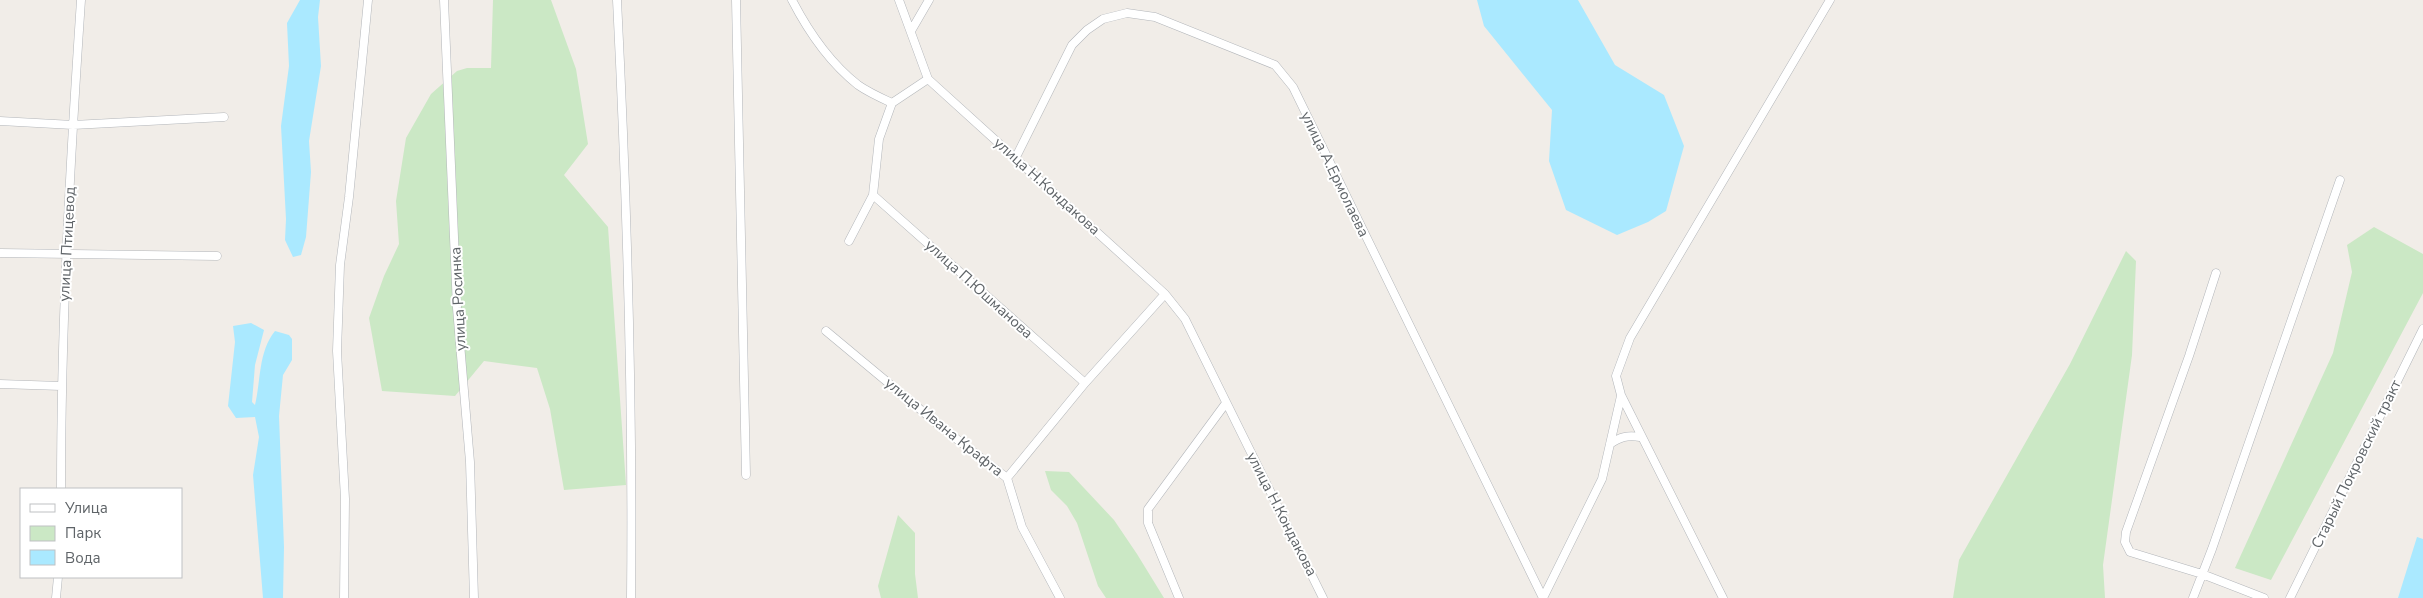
<svg xmlns="http://www.w3.org/2000/svg" width="2423" height="598" viewBox="0 0 2423 598" font-family="'Nunito Sans',sans-serif">
  <style>
    .green { fill: #cbe8c5 }
    .water { fill: #aae9ff }
    .lines { fill: none; stroke-linecap: round; stroke-linejoin: round }
    .minor-casing { stroke: #b3b6ba; stroke-width: 9 }
    .minor { stroke: #fff; stroke-width: 8 }
    .labels { text-anchor: middle; dominant-baseline: central; stroke-width: 4; stroke-linejoin: round; paint-order: stroke }
    .street-label { font-size: 15px; fill: #5f6468; stroke: #fff }
  </style>
  <rect width="100%" height="100%" fill="#f1ede8"/>
  <path class="green" d="M493 0H551L576 69 588 144 564 175 608 227 626 485 564 490 550 409 537 368 484 361 455 396 382 391 369 318 384 276 399 244 396 201 406 138 431 94 457 71 467 68H491Z
    M2374 227 2423 254V293L2271 580 2235 568 2333 353 2352 272 2347 245Z
    M2126 251 2136 261 2132 355 2103 565 2105 598H1953L1959 560 2070 364Z
    M1045 471 1069 472 1114 520 1137 554 1164 598H1106L1098 586 1077 523 1067 506 1051 490Z
    M898 515 915 533V574L918 598H881L878 586Z"/>
  <path class="water" d="M300 0H320L318 17 321 66 309 141 311 172 306 237 301 255 293 257 285 240 286 219 281 126 289 66 287 23Z
    M1477 0H1578L1615 65 1664 95 1684 146 1666 211 1648 222 1617 235 1566 210 1549 161 1552 110 1484 26Z
    M251 323 264 330 255 365 252 402 255 405C261 381 258 352 275 331L289 335 292 339V360L283 375 279 416 284 547 283 598H263L253 475 259 437 255 417 236 418 228 406 235 342 233 326Z
    M2417 537 2423 539V598H2398Z"/>
  <g class="lines">
    <g class="minor-casing">
      <path id="minor" d="M444 0 457 308 470 462 474 598
        M617 0C627 199 633 399 631 598
        M736 0 746 475
        M792 0C808 31 830 63 858 85 868 92 881 98 892 103L928 79
        M899 0 928 79 1165 294 1185 319 1323 598
        M911 31 929 0
        M0 121 73 125 224 117
        M1016 157 1072 45 1087 30 1103 19 1127 13 1155 17 1275 65 1293 87 1543 598
        M873 195 1085 383
        M849 241 873 195 879 139 892 103
        M0 253 217 256
        M2216 273 2189 356 2126 532 2125 542 2130 552 2202 574 2264 598
        M826 331 945 430 1007 478 1022 527 1060 598
        M0 384 61 386
        M1610 444C1620 437 1627 435 1640 437
        M1007 478 1085 383 1165 294
        M61 489C61 326 70 163 81 0
        M56 598 58 577
        M344 598 345 499 337 351 340 265 349 197 368 0
        M1179 598 1148 523V509L1226 403
        M1543 598 1602 479 1621 396
        M1723 598 1621 395 1616 376 1630 338 1830 0
        M2193 598 2212 549 2340 180
        M2290 598 2423 329"/>
    </g>
    <use href="#minor" class="minor"/>
  </g>
  <g class="labels">
    <g class="street-label">
      <text transform="translate(1335 174) rotate(64)">улица А.Ермолаева</text>
      <text transform="translate(1047 186) rotate(42)">улица Н.Кондакова</text>
      <text transform="translate(67 244) rotate(-87)">улица Птицевод</text>
      <text transform="translate(979 289) rotate(42)">улица П.Юшманова</text>
      <text transform="translate(458 299) rotate(-93)">улица Росинка</text>
      <text transform="translate(944 427) rotate(39)">улица Ивана Крафта</text>
      <text transform="translate(2356 464) rotate(-64)">Старый Покровский тракт</text>
      <text transform="translate(1282 514) rotate(63)">улица Н.Кондакова</text>
    </g>
  </g>
  <rect x="20" y="488" width="162" height="90" fill="#ffffff" stroke="#bfc1c3"/>
  <rect x="30" y="504" width="25" height="8" fill="#ffffff" stroke="#bfc1c3"/>
  <text x="65" y="513" font-size="15" fill="#5f6468">Улица</text>
  <rect x="30" y="526" width="25" height="15" fill="#cbe8c5" stroke="#bfc1c3"/>
  <text x="65" y="538" font-size="15" fill="#5f6468">Парк</text>
  <rect x="30" y="550" width="25" height="15" fill="#aae9ff" stroke="#bfc1c3"/>
  <text x="65" y="563" font-size="15" fill="#5f6468">Вода</text>
</svg>
